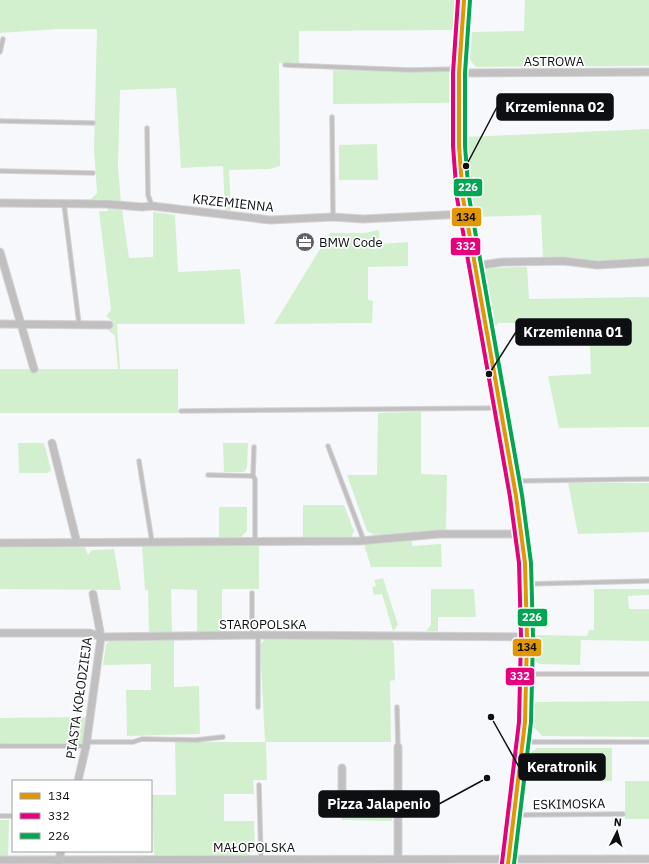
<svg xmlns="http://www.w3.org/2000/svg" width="649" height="864" viewBox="0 0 649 864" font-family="'IBM Plex Sans',sans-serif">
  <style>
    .green { fill: #d2f0ce }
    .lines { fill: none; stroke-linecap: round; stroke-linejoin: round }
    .service-casing { stroke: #d3d3d5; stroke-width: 5.5 }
    .minor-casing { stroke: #d3d3d5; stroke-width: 9 }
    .tertiary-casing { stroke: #d3d3d5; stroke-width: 11 }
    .service { stroke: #c1bfc0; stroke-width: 3.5 }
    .minor { stroke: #c1bfc0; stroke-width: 7 }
    .tertiary { stroke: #c1bfc0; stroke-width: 9 }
    .bus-1-casing { stroke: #fff; stroke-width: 7 }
    .bus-2-casing { stroke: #fff; stroke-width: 7 }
    .bus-3-casing { stroke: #fff; stroke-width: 7 }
    .bus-1 { stroke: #e09702; stroke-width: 4 }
    .bus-2 { stroke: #e5007d; stroke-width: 4 }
    .bus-3 { stroke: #00a651; stroke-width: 4 }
    .labels { text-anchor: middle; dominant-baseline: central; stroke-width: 3.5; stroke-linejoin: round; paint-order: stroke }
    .street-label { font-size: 13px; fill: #0e0f13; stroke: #fff }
    .poi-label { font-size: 13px; fill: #0e0f13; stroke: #fff; text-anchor: start }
    .leader { fill: none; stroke: #0e0f13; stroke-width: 1.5 }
    .callout-dot { fill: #0e0f13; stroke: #fff; stroke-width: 1.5 }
    .callout { fill: #0e0f13; stroke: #0e0f13; stroke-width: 1.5 }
    .callout-label { font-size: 14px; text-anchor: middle; font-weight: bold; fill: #fff }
    .line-badge { stroke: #fff; stroke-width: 1.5 }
    .badge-label { font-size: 11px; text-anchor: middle; font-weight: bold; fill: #fff }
    .pale-badge-label { font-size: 11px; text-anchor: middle; font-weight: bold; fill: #111 }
  </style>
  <rect width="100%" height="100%" fill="#f7f8fb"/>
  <path class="green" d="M0 0H459L454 30 299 31V63H279L280 166 270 169 229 170 231 211 225 210 223 166 181 168 176 88 120 90 118 167 121 203 107 202V199H91L97 193 94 148 97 29H58L0 33Z
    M525 0H649V66L476 67 470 60 472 32 524 31Z
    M333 70 452 72V103L333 104Z
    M649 129V259L594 261 569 257 543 258 541 215 474 217 468 174 466 137Z
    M377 144 378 180H339V145Z
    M107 208 122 210 129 258 153 257V212L175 215 178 272 240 269 245 324H117L120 369H178V413H0V369H118L115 336 108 330V326L112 327 111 320 106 316 111 310 99 211H108Z
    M379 230 380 244 408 242V266L368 267V300L373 301 372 323 274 324 330 233H365Z
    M527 267 529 299 649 297V427L559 428 548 376 591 374 589 322 498 323 494 330 483 273 487 268Z
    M421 412V474L447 475 446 531 376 536 367 531 347 475H377L378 413Z
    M18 443H44L51 470 48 473H19Z
    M223 443H248L247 468 244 472H224Z
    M568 483H649V532L578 534Z
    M303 505H344L354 531 351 537H303Z
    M219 507H247V531L241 537H219Z
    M412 540V546L441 544 442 567H371L364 544Z
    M0 546 85 547 88 555 92 550 114 549 121 590 0 589Z
    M142 546H259V589H222V633H197V590L171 589 172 633 149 634 148 590H145Z
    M383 578 398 625 393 631 382 594 374 595 372 587 376 586 374 580Z
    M431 589H474L476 617H438V631H426L431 625Z
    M594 589H649V595L628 596 629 609H649V641L581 640 580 665 540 664 533 660V635L587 636 589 630H594Z
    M174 639V687L199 686 200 734 127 736 126 690H151V664L103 665 106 644 111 640Z
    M265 639H391L394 644 395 680 390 681 391 742H266L267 780H253L254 794H224V821H254L255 849 249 855H154L152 795H176L175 742H265L260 645Z
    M649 701V737L542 736 531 724 532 702Z
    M87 717 83 743 0 744V718Z
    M537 748H612V781H525L530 753Z
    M625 781H649V819H625Z
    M342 797 388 798 392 800V821L342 820Z
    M0 820H9L8 856H0Z"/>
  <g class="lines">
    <g class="service-casing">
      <path id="service" d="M0 52 3 39
        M285 65 410 70 458 69
        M332 117 333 217
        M0 121 93 123
        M147 128 148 195 152 206
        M0 171 93 173
        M64 204 79 324
        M181 411 500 408
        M328 446 364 541
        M139 461 152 542
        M208 475 253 476 255 479V542
        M253 476 254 447
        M514 481 649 479
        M526 584 649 581
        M252 635V593
        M258 635V707
        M527 674H649
        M397 707 398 747
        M86 742H133L142 739 196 740 223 737
        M524 742H649
        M0 746H86
        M259 785 261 859
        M514 815 623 814
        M0 816H13"/>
    </g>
    <g class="minor-casing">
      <path id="minor" d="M459 73 649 72
        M0 203 106 204 142 207 152 206 270 220 333 217 363 219 465 214
        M0 252 34 369
        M474 266 503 262 564 261 597 265 649 262
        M0 324 109 325
        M52 443 77 543
        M0 543 359 541 439 534H521
        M0 633H90L101 637 258 635 527 637
        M398 747V859
        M342 768V791L346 795 398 794
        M78 781 86 746 101 637 93 594
        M0 860 649 859
        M58 864 61 851"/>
    </g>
    <g class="tertiary-casing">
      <path id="tertiary" d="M464 0 459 73V146L463 198 516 496 525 563 527 637 525 722 508 864"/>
    </g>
    <use href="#service" class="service"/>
    <use href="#minor" class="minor"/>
    <use href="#tertiary" class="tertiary"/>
    <g class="bus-1-casing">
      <path id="bus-1" d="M464 0 459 73V146L463 198 516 496 525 563 527 637 525 722 508 864"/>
    </g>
    <g class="bus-2-casing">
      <path id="bus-2" d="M458 0 453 73V146L457 198 510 497 519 563 521 637 519 722 502 863"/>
    </g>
    <g class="bus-3-casing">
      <path id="bus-3" d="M470 0 465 73V146L469 197 522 495 531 563 533 637 531 722 514 864"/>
    </g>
    <use href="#bus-1" class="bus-1"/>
    <use href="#bus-2" class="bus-2"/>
    <use href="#bus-3" class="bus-3"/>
  </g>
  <defs>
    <g id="office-disc" transform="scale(1)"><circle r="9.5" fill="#606164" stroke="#fff"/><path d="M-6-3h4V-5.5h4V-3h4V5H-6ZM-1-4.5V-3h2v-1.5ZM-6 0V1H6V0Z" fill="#fff"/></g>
  </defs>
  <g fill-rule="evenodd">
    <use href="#office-disc" x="305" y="242"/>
  </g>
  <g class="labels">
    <g class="street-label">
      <text x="554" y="61">ASTROWA</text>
      <text transform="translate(233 203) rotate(6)">KRZEMIENNA</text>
      <text x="263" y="624">STAROPOLSKA</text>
      <text transform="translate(79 698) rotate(-82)">PIASTA KOŁODZIEJA</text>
      <text transform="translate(569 804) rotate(-1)">ESKIMOSKA</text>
      <text x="254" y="847">MAŁOPOLSKA</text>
    </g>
    <g class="poi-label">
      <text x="319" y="242">BMW Code</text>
    </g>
  </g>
  <path class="leader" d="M466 166L497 107M489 374L516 332M491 717L519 767M487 778L439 804"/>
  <g class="callout-dot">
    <circle cx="466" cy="166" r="4"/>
    <circle cx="489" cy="374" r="4"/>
    <circle cx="491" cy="717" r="4"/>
    <circle cx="487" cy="778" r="4"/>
  </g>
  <g class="callout">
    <rect x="497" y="94" width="116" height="26" rx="4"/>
    <rect x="516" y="319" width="115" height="26" rx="4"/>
    <rect x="519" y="754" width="86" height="26" rx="4"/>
    <rect x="319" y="791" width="120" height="26" rx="4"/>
  </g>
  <g class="callout-label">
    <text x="555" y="112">Krzemienna 02</text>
    <text x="573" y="337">Krzemienna 01</text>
    <text x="562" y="772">Keratronik</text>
    <text x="379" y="809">Pizza Jalapenio</text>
  </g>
  <g class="line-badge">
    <rect x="453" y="178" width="30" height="19" rx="4" fill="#00a651"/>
    <rect x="451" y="207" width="31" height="20" rx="4" fill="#e09702"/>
    <rect x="450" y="237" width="31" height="19" rx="4" fill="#e5007d"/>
    <rect x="517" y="608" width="31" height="19" rx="4" fill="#00a651"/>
    <rect x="512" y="638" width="30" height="19" rx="4" fill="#e09702"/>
    <rect x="505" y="667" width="30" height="19" rx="4" fill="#e5007d"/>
  </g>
  <g class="badge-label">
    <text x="468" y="191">226</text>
    <text x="466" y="250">332</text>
    <text x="532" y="621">226</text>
    <text x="520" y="680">332</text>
  </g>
  <g class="pale-badge-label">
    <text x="466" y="221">134</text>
    <text x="527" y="651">134</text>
  </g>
  <rect x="12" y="780" width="140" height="72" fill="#ffffff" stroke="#9f9fa1"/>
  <rect x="20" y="793" width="20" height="6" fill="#e09702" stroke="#9f9fa1"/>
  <text x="48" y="800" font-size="12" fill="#0e0f13">134</text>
  <rect x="20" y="813" width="20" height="6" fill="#e5007d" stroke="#9f9fa1"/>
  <text x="48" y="820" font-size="12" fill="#0e0f13">332</text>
  <rect x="20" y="833" width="20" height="6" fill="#00a651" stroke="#9f9fa1"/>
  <text x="48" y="840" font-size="12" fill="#0e0f13">226</text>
  <g transform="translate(617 832) rotate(5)" stroke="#ffffff" stroke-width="3" paint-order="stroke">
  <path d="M0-3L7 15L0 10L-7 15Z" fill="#0e0f13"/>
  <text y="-6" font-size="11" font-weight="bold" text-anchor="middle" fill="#0e0f13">N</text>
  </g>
</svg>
